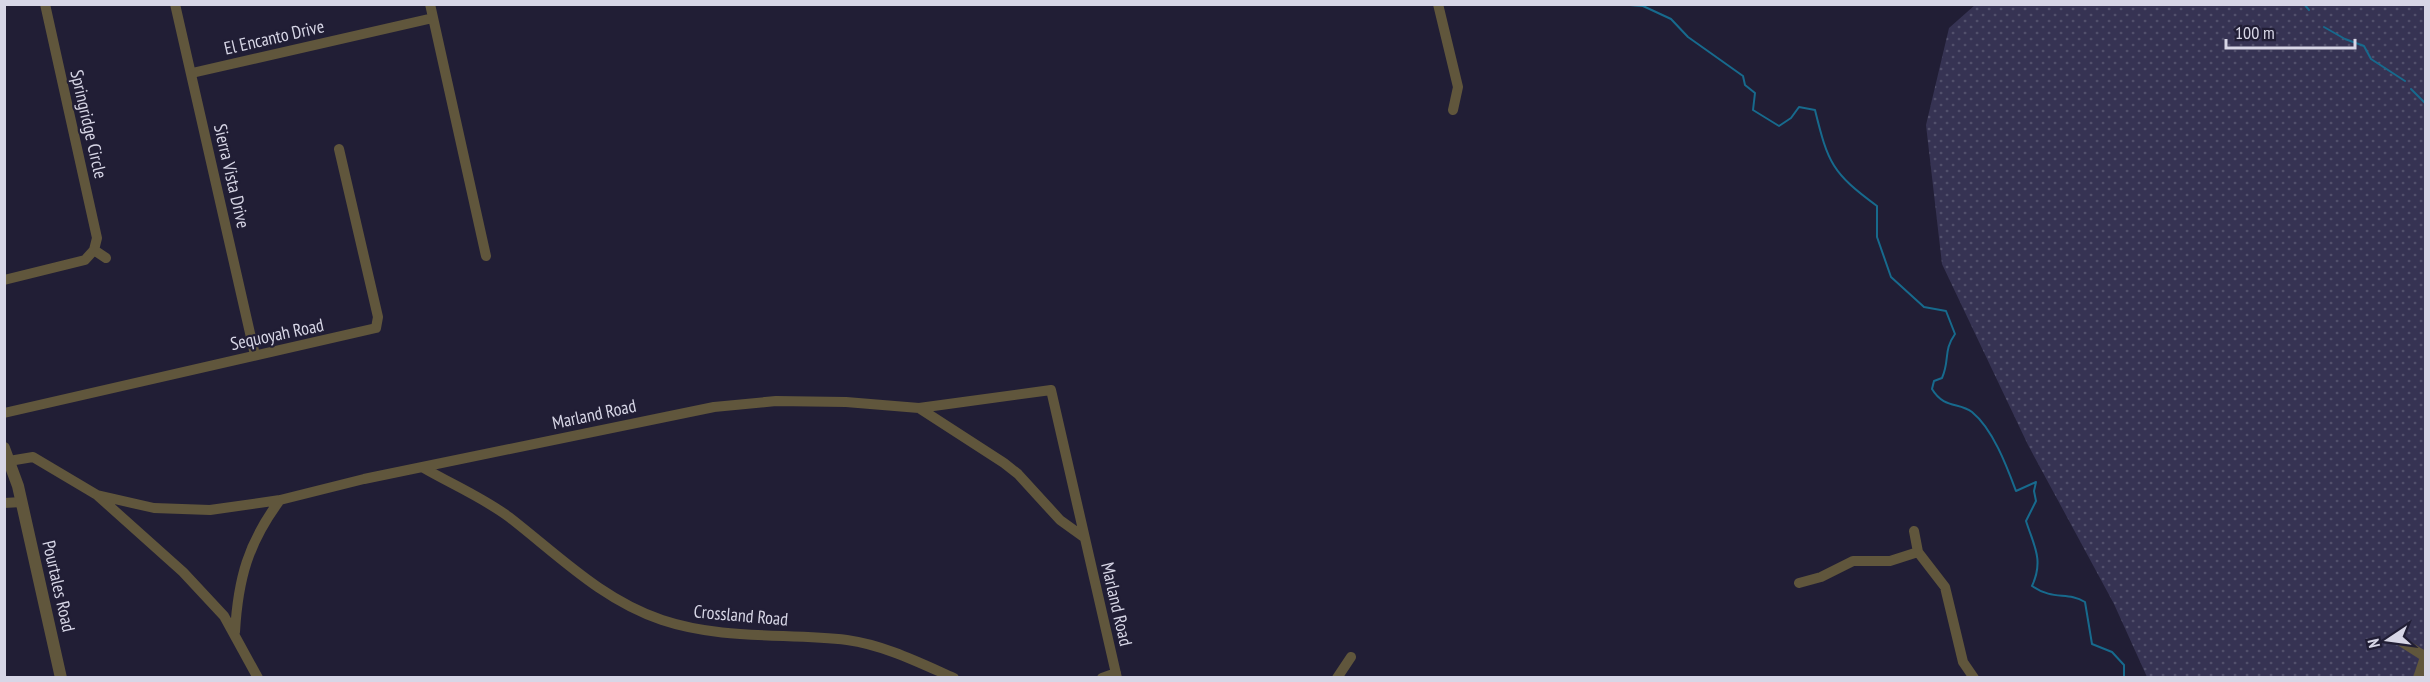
<svg xmlns="http://www.w3.org/2000/svg" width="2430" height="682" viewBox="0 0 2430 682" font-family="'PT Sans Narrow',sans-serif">
  <style>
    .grass { fill: url(#grass-dots) }
    .lines { fill: none; stroke-linecap: round; stroke-linejoin: round }
    .stream { stroke: #176a8d; stroke-width: 2 }
    .minor { stroke: #60563c; stroke-width: 10 }
    .tertiary { stroke: #60563c; stroke-width: 12 }
    .labels { text-anchor: middle; dominant-baseline: central; stroke-width: 4.5; stroke-linejoin: round; paint-order: stroke }
    .street-label { font-size: 18px; fill: #d7d6e6; stroke: #211e35 }
  </style>
  <defs>
    <pattern id="grass-dots" width="8" height="8" patternUnits="userSpaceOnUse" patternTransform="scale(1.5)"><rect width="8" height="8" fill="#363353"/><path d="M2 2h.1M6 6h.1" fill="none" stroke="#52506c" stroke-width="1.8" stroke-linecap="round"/></pattern>
  </defs>
  <rect width="100%" height="100%" fill="#211e35"/>
  <path class="grass" d="M1975 5H2425V677H2147L2114 604 2028 445 1942 264 1926 125 1949 28Z"/>
  <g class="lines">
    <path class="stream" d="M1617 4 1643 6 1671 19 1688 37 1743 76 1745 85 1755 93 1753 110 1779 126 1791 118 1799 107 1815 110C1828 163 1832 173 1877 206V237L1891 277 1924 307 1946 311 1955 334C1943 351 1950 360 1942 378L1934 381 1932 389C1944 409 1959 402 1972 412 1993 429 2007 467 2016 491L2036 482 2034 491 2036 501 2026 521C2034 546 2044 560 2032 586 2054 601 2067 591 2085 602L2092 644 2112 652 2124 665V678
      M2304 4 2309 10
      M2324 27 2345 39 2364 46 2371 59 2405 81
      M2411 89 2426 104"/>
    <path class="minor" d="M175 4 255 355
      M430 4 486 256
      M1438 4 1458 87 1453 110
      M192 73 433 18
      M94 250 106 258
      M4 280 85 260 94 250 97 238 45 4
      M919 408 1004 463 1018 474 1060 520 1085 538
      M4 413 376 328 378 317 339 149
      M9 461 33 457 97 495 183 572 224 616 258 678
      M422 467C451 484 482 497 509 517 558 555 602 600 662 620 722 640 785 633 847 640 884 645 920 663 954 678
      M97 495 154 508 210 510 280 500 364 479 714 407 776 401 846 402 919 408 1051 390 1117 678
      M4 503 22 502
      M1914 531 1918 552 1945 587 1963 662 1974 678
      M1799 583 1821 577 1853 561H1890L1918 552
      M235 632C238 579 248 543 280 500
      M2402 642 2424 656
      M1102 678 1116 673
      M1337 678 1351 657
      M2418 678 2426 654"/>
    <path class="tertiary" d="M4 448 18 486 61 678"/>
  </g>
  <g class="labels">
    <g class="street-label">
      <text transform="translate(274 37) rotate(-13)">El Encanto Drive</text>
      <text transform="translate(89 124) rotate(77)">Springridge Circle</text>
      <text transform="translate(232 176) rotate(77)">Sierra Vista Drive</text>
      <text transform="translate(277 334) rotate(-12)">Sequoyah Road</text>
      <text transform="translate(594 414) rotate(-12)">Marland Road</text>
      <text transform="translate(59 586) rotate(77)">Pourtales Road</text>
      <text transform="translate(1117 604) rotate(77)">Marland Road</text>
      <text transform="translate(741 615) rotate(5)">Crossland Road</text>
    </g>
  </g>
  <rect width="2430" height="682" fill="none" stroke="#d7d6e6" stroke-width="12"/>
  <g transform="translate(2388 640) rotate(257)" stroke="#211e35" stroke-width="4.5" paint-order="stroke">
  <path d="M0-4.5L10 22L0 15L-10 22Z" fill="#d7d6e6"/>
  <text y="-9" font-size="16" font-weight="bold" text-anchor="middle" fill="#d7d6e6">N</text>
  </g>
  <path d="M2226 39v9h129v-9" fill="none" stroke="#d7d6e6" stroke-width="3"/>
  <text x="2235" y="39" font-size="18" fill="#d7d6e6" stroke="#211e35" stroke-width="4.5" paint-order="stroke">100 m</text>
</svg>
